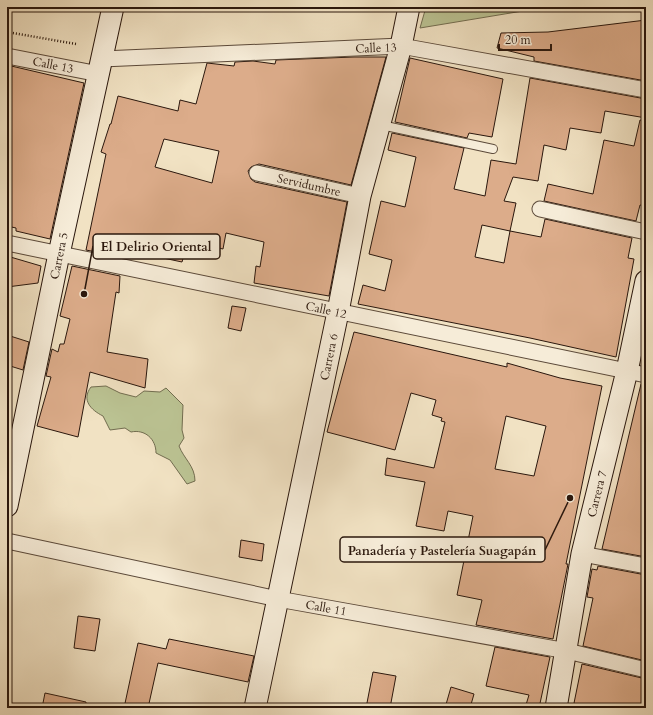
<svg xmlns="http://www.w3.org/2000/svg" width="653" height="715" viewBox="0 0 653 715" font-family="Cardo,serif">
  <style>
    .green { fill: #bbc393; stroke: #726d50 }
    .building { fill: #dcac8a; stroke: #2a170d; fill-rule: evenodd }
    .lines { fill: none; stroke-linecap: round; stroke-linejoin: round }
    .lane-casing { stroke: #5c4a3a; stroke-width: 10 }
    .street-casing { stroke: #5c4a3a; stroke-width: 17 }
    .secondary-casing { stroke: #2a170d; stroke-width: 23 }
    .path { stroke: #2a170d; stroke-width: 2.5; stroke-dasharray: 1 2; stroke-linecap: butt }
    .lane { stroke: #f6ecd8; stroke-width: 8 }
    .street { stroke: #f6ecd8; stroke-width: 15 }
    .secondary { stroke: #f6ecd8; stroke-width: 21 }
    .labels { text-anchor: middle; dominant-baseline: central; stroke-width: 3.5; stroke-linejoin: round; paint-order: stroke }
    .street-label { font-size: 12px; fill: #2a170d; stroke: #f6ecd8 }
    .leader { fill: none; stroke: #2a170d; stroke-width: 1.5 }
    .callout-dot { fill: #2a170d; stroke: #f6ecd8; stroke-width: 1.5 }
    .callout { fill: #f6ecd8; stroke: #2a170d; stroke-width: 1.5 }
    .callout-label { font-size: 13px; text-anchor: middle; font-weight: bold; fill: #2a170d }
  </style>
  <rect width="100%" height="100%" fill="#f1e2c3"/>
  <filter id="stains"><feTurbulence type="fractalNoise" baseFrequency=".005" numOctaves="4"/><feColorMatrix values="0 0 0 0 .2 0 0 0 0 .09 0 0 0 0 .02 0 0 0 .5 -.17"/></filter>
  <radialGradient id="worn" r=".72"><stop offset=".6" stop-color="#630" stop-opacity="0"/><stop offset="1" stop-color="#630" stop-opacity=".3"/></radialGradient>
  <path class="green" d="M426 7H547L420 28Z
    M106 386 120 393 136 397 144 391 160 392 166 388 183 405 182 430 184 438 179 446C184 459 195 466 195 481L187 484 170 460 156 453C156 439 145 429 131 432L125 428 110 430 103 416C91 410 81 400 91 387Z"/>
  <path class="building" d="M646 20V81L534 61V57L497 48 501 33 548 32Z
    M354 57H386L351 185 259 164 251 167 248 171 251 179 255 182 347 202 329 296 254 283 256 266 260 267 264 242 226 233 223 249 188 241 182 262 121 249V257L86 250 106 154 101 152 110 124H111L118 96 178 111 180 100 196 104 207 63 234 66 235 62 253 61 275 64 276 60ZM164 139 219 151 212 183 155 167Z
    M410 58 503 79 492 137 469 133 467 138 395 122Z
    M7 65 84 83 50 239 16 231V228L7 226Z
    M530 78 646 99V118L605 111 601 133 570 128 566 150 544 145 538 181 513 177 504 201 516 203 510 231 541 237 545 219 632 238 628 258 634 259 616 357 530 338 358 304 363 285 385 291 392 260 369 254 381 201 405 207 416 157 388 150 392 133 464 148 454 189 485 196 491 160 516 164ZM482 225 510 231 504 263 475 257Z
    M640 120 646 121V206L640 205 636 221 544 201 548 184 593 194 604 140 634 146Z
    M7 256 41 266 38 283 7 287Z
    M72 266 120 276 119 293 116 292 107 352 148 359 145 388 90 372 78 437 37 426 51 377 46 376 52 349 58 352 60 344H64L70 319 60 316Z
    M232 306 246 308 241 331 228 328Z
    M354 332 507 367V363L560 378 602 386 566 564H568L553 639 476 625 482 600 457 595 473 516 448 511 444 531 416 526 425 482 385 475 387 458 434 468 445 422 441 421 442 418 432 415 436 400 411 393 395 450 327 432ZM506 416 546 426 534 476 495 469Z
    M7 335 29 342 23 370 7 365Z
    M641 384H646V557L602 549Z
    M241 540 264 544 262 561 239 557Z
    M598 566 646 575V661L583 646 593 598 587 597 592 569 597 570Z
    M78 616 100 619 95 651 74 648Z
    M169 639 254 656 248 682 158 663 148 708H124L138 643 166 649Z
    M495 647 550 657 539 708H525L529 695 486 686Z
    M582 664 646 679V708H573Z
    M373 672 396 676 390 708H366Z
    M451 687 474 694 470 708H445Z
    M45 693 86 702V708H42Z"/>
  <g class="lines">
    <g class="lane-casing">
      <path id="lane" d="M381 125 493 149"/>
    </g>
    <g class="street-casing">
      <path id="street" d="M7 56 99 74
        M102 59 401 46 646 90
        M257 173 360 196
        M540 209 646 232
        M7 243 646 375
        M7 541 278 599 567 651 646 670
        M582 554 646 566"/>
    </g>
    <g class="secondary-casing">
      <path id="secondary" d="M7 506 59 254 113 7
        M255 708 338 312 360 196 401 46 409 7
        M556 708 582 554 627 371 646 281"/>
    </g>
    <path class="path" d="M7 32 76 44"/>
    <use href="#lane" class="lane"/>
    <use href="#street" class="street"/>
    <use href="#secondary" class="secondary"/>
  </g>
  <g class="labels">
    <g class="street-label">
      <text transform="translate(376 48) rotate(-2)">Calle 13</text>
      <text transform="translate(53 65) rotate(11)">Calle 13</text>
      <text transform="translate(309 185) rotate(13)">Servidumbre</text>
      <text transform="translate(59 256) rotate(-78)">Carrera 5</text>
      <text transform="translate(326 310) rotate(12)">Calle 12</text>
      <text transform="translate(329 357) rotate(-78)">Carrera 6</text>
      <text transform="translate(597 494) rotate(-76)">Carrera 7</text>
      <text transform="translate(326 608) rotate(10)">Calle 11</text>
    </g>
  </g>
  <path class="leader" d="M84 294L93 246M570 498L545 550"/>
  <g class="callout-dot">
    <circle cx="84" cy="294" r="4"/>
    <circle cx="570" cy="498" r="4"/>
  </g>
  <g class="callout">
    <rect x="93" y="234" width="127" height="25" rx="4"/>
    <rect x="340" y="537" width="205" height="25" rx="4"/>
  </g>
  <g class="callout-label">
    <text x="156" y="251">El Delirio Oriental</text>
    <text x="442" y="555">Panadería y Pastelería Suagapán</text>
  </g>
  <rect width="653" height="715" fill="none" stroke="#f1e2c3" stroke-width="24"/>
  <rect x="8" y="8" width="637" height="699" fill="none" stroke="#2a170d" stroke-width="2"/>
  <rect x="12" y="12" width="629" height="691" fill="none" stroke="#2a170d"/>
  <path d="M499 44v6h52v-6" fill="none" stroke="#2a170d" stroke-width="2"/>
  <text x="505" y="44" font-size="12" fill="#2a170d" stroke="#f6ecd8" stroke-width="3" paint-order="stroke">20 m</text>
  <rect width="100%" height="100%" filter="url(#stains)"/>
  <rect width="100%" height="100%" fill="url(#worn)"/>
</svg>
